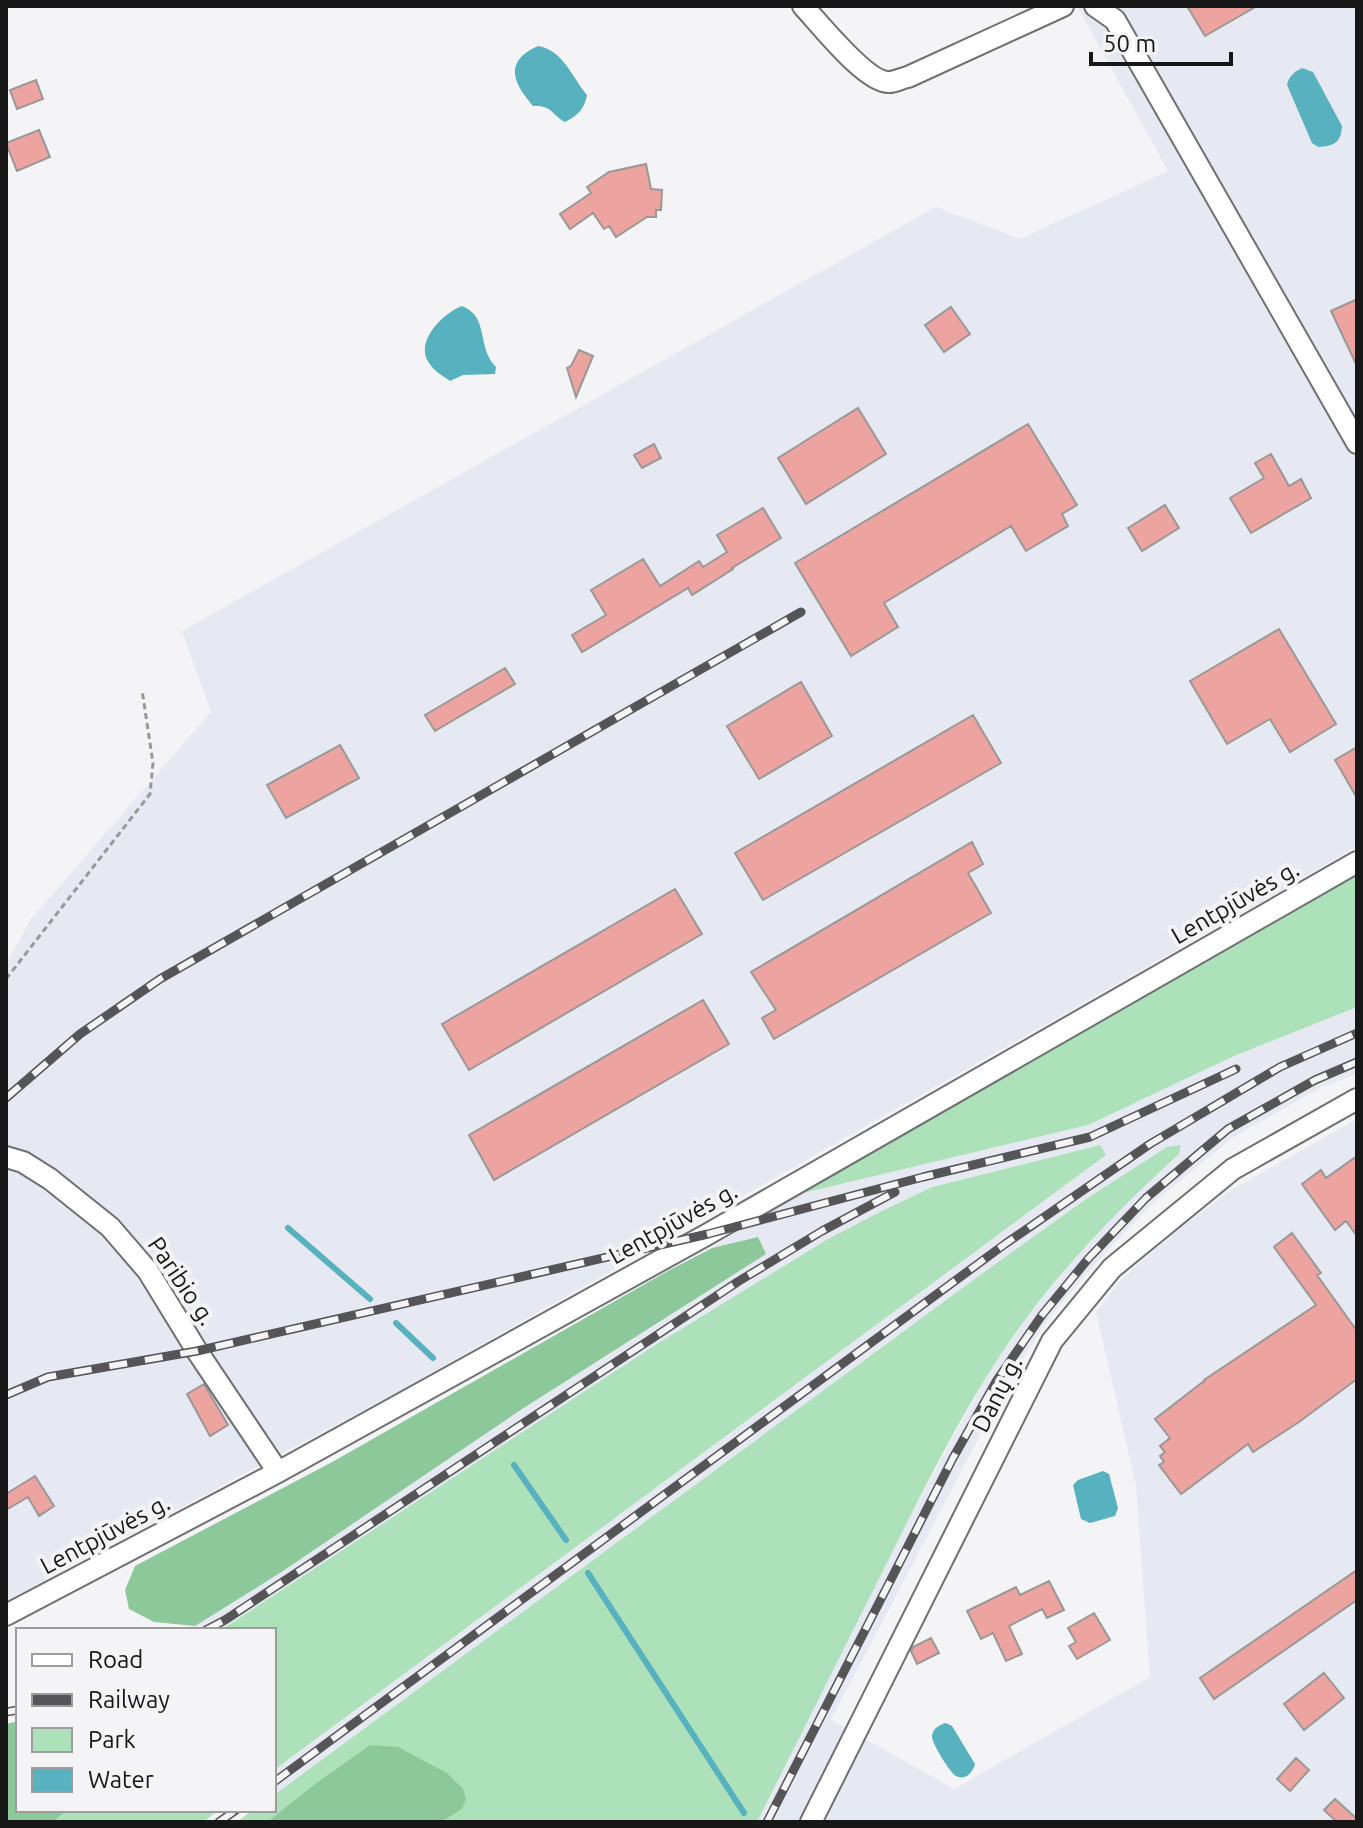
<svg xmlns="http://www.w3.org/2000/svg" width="1363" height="1828" viewBox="0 0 1363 1828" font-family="Ubuntu,sans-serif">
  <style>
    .built { fill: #e6e8f2 }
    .green { fill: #ade1b9 }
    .forest { fill: #8dc89b }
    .water { fill: #58b1bf }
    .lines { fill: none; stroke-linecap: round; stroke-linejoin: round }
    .stream { stroke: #58b1bf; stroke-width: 6 }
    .building { fill: #eda4a0; stroke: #9a9897; stroke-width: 2 }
    .minor-casing { stroke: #6f7071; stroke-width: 24 }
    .path { stroke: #989899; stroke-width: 3; stroke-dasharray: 6 4; stroke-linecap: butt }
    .minor { stroke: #fff; stroke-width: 20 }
    .rail-casing { stroke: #555557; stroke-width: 9 }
    .rail { stroke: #f4f4f6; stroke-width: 6; stroke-dasharray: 18; stroke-linecap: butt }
    .labels { text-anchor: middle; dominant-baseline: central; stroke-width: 8; stroke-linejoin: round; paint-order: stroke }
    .street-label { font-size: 24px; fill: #171718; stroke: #f4f4f6 }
  </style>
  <rect width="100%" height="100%" fill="#f4f4f6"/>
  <path class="built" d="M1077 6H1357V846L1279 892 401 1390 6 1601V964L31 919 211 712 182 631 936 207 1020 239 1168 171Z
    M1357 1007V1074L1320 1088 1232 1138 1152 1204 1096 1263 1049 1318 1010 1378 831 1720 954 1789 1150 1677 1136 1485 1096 1312 1121 1280 1177 1230 1233 1189 1357 1119V1822H757L914 1509 989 1372 1030 1313 1087 1243 1131 1197 1167 1147 1086 1199 976 1278 274 1795V1770L1106 1155 1100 1145 932 1187 884 1210 649 1349 221 1630H187L283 1571 522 1409 758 1237 712 1248 795 1195 1088 1125 1234 1056Z"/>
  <path class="green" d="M1357 873V1007L1234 1056 1088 1125 795 1195Z
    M1100 1145 1106 1155 274 1770V1630H221L649 1349 828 1239 884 1210 932 1187Z
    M1181 1145 1179 1154C1125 1203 1074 1255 1030 1313 974 1387 929 1478 888 1561 844 1648 801 1735 757 1822H442L462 1809 370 1745 316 1783 267 1822H237L253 1810H274V1795L976 1278 1086 1199 1167 1147Z
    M67 1810H219L203 1822H53Z"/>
  <path class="forest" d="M758 1237 766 1254 522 1409 283 1571 195 1626 154 1622 129 1609 125 1590 135 1566 334 1461 666 1272 712 1248Z
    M18 1721V1810H67L53 1822H6V1724Z
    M370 1745 398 1747 447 1773 463 1789 466 1799 462 1809 442 1822H267L316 1783Z"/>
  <path class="water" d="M538 46C563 50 572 77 587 95 584 110 578 115 565 122 551 114 552 105 533 106 512 82 504 61 538 46Z
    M1302 68 1313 72 1342 126C1341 143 1334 146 1318 147L1312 143 1287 85C1289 76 1294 72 1302 68Z
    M462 306C490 317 476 347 496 367L495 374 463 375 450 381C443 376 434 371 429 363 414 342 443 313 462 306Z
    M1103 1471 1109 1474 1118 1508 1115 1516 1090 1523 1081 1519 1073 1485 1078 1480Z
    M946 1723 952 1726 975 1764C973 1772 966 1781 956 1776 950 1773 931 1742 932 1736 933 1728 939 1725 946 1723Z"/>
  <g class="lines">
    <path class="stream" d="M288 1228 370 1299
      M396 1323 433 1358
      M514 1465 566 1540
      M588 1573 744 1813"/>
  </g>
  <path class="building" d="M1187 6H1257L1205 36Z
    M36 80 43 99 17 109 10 90Z
    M39 130 50 157 17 171 6 143Z
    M646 164 651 189 662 190 661 210H656V217H647L616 237 609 226 604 229 593 213 570 229 560 214 591 193 587 187 609 172Z
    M1357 299V366L1331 311Z
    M951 307 970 334 944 352 925 325Z
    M579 350 593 356 576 397 567 368 571 366Z
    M858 408 886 454 806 504 778 458Z
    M1028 424 1077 505 1062 514 1068 526 1026 551 1011 526 884 603 898 627 851 656 795 563Z
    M654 444 661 458 642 468 634 455Z
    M1271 454 1289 486 1301 479 1311 498 1251 533 1230 498 1264 478 1255 463Z
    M1165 505 1179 528 1142 551 1128 528Z
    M763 508 781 538 732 568 733 569 692 595 688 588 582 652 572 635 606 615 591 590 643 559 660 586 699 561 703 567 727 552 717 535Z
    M1279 629 1336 724 1290 752 1270 719 1227 744 1190 681Z
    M505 668 515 684 435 731 425 715Z
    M801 682 832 736 759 779 727 726Z
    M973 715 1001 763 763 900 735 853Z
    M340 745 359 778 286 818 267 785Z
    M1357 747V798L1335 760Z
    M972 842 983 864 968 873 991 913 774 1039 762 1018 776 1010 751 972Z
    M675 889 702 934 469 1070 442 1024Z
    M703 1000 729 1044 494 1180 469 1135Z
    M1357 1156V1236L1346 1221 1335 1230 1302 1184 1321 1170 1326 1178Z
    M1292 1233 1321 1273 1317 1275 1357 1331V1379L1299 1422 1253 1452 1248 1444 1181 1494 1159 1465 1164 1462 1160 1456 1165 1452 1160 1446 1170 1438 1155 1419 1204 1381V1380L1316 1305 1274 1247Z
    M204 1384 228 1425 210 1436 187 1394Z
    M35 1476 54 1506 39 1516 28 1497 6 1510V1494Z
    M1357 1570V1600L1214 1699 1200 1678Z
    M1049 1581 1064 1610 1047 1618 1042 1609 1009 1626 1022 1654 1006 1661 993 1633 981 1639 967 1611 1016 1587 1020 1595Z
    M1094 1613 1110 1640 1077 1659 1069 1646 1076 1642 1068 1628Z
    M931 1638 939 1653 917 1664 911 1651 913 1647Z
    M1324 1673 1344 1698 1304 1730 1284 1704Z
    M1296 1758 1309 1770 1290 1791 1277 1779Z
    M1335 1799 1357 1819V1822H1337L1324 1810Z"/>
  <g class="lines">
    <g class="minor-casing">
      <path id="minor" d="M803 6C819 23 866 83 889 82 895 82 902 78 908 77L1063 6
        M1095 6 1115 20 1357 443
        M6 1157 23 1162 50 1179 110 1227 148 1271 197 1351 278 1472
        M6 1615 278 1472 708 1234 1357 862
        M811 1822 1052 1341 1112 1268 1233 1169 1357 1099"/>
    </g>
    <path class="path" d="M6 979 150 794 153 763 142 690"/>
    <use href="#minor" class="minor"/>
    <g class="rail-casing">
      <path id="rail" d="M6 1098 80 1034 160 979 801 612
        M6 1395 48 1377 197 1351 708 1234 923 1177 1090 1137 1236 1069
        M206 1630 225 1620 739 1281 822 1231 895 1192
        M6 1712 18 1710
        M274 1782 1005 1244 1150 1144 1280 1067 1357 1033
        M219 1822 236 1810
        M767 1822 953 1458 997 1380 1042 1315 1088 1259 1146 1198 1228 1129 1315 1080 1357 1062"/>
    </g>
    <use href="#rail" class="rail"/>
  </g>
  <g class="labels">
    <g class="street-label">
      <text transform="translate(1235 902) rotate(-30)">Lentpjūvės g.</text>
      <text transform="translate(673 1223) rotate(-29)">Lentpjūvės g.</text>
      <text transform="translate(182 1281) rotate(56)">Paribio g.</text>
      <text transform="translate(997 1394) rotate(-63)">Danų g.</text>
      <text transform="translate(105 1534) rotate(-28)">Lentpjūvės g.</text>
    </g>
  </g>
  <rect width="1363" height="1828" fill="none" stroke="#171718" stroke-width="16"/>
  <rect x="16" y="1628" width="260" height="184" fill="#f4f4f6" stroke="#9c9c9d" stroke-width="2"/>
  <rect x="32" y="1654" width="40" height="12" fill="#ffffff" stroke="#9c9c9d" stroke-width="2"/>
  <text x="88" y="1668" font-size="24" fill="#171718">Road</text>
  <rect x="32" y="1694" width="40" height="12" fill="#555557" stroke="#9c9c9d" stroke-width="2"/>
  <text x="88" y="1708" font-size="24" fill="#171718">Railway</text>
  <rect x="32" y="1728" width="40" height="24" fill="#ade1b9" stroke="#9c9c9d" stroke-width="2"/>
  <text x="88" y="1748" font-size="24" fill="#171718">Park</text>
  <rect x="32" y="1768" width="40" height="24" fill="#58b1bf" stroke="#9c9c9d" stroke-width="2"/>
  <text x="88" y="1788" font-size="24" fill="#171718">Water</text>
  <path d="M1091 52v12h140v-12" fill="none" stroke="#171718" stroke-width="4"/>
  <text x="1103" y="52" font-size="24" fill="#171718" stroke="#f4f4f6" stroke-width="6" paint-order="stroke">50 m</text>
</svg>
